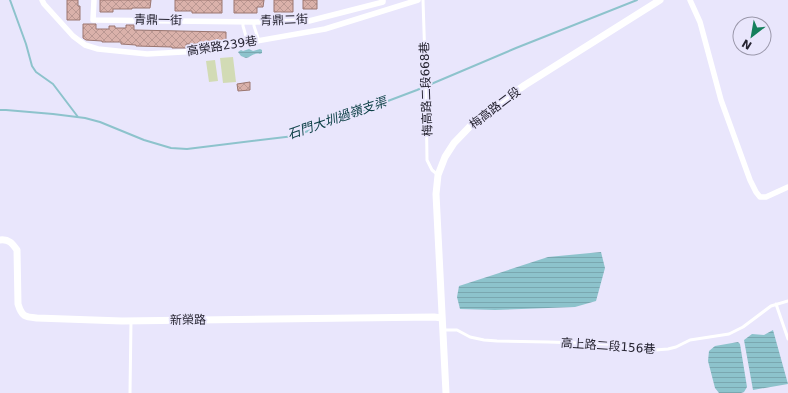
<svg xmlns="http://www.w3.org/2000/svg" width="788" height="393" viewBox="0 0 788 393" font-family="'DejaVu Sans','Noto Sans TC',sans-serif">
  <style>
    .pitch { fill: #d2dbb5 }
    .water { fill: url(#water-rules) }
    .lines { fill: none; stroke-linecap: round; stroke-linejoin: round }
    .stream { stroke: #8dc3cc; stroke-width: 2 }
    .building { fill: url(#building-cross-hatch); stroke: #9b7670 }
    .service { stroke: #fff; stroke-width: 3 }
    .minor { stroke: #fff; stroke-width: 5.5 }
    .tertiary { stroke: #fff; stroke-width: 7 }
    .labels { text-anchor: middle; dominant-baseline: central; stroke-width: 3.5; stroke-linejoin: round; paint-order: stroke }
    .street-label { font-size: 12px; fill: #262431; stroke: #e9e6fc }
    .water-label { font-size: 13px; font-style: italic; fill: #0f4148; stroke: #e9e6fc }
  </style>
  <defs>
    <pattern id="water-rules" width="6" height="5" patternUnits="userSpaceOnUse"><rect width="6" height="5" fill="#8dc3cc"/><path d="M0 2.5h6" fill="none" stroke="#7aa7b0"/></pattern>
    <pattern id="building-cross-hatch" width="8" height="8" patternUnits="userSpaceOnUse"><rect width="8" height="8" fill="#dab1aa"/><path d="M0 0l8 8M0 8l8-8" fill="none" stroke="#bb9893"/></pattern>
  </defs>
  <rect width="100%" height="100%" fill="#e9e6fc"/>
  <path class="pitch" d="M233 57 236 82 223 83 220 58Z
    M215 60 218 81 209 82 206 61Z"/>
  <path class="water" d="M249 49 253 51 260 49 262 50V53L260 54C254 52 251 57 246 58L241 56 238 52 241 50 243 51Z
    M601 252 605 268 596 301 575 307 495 310 460 309 457 297 459 286 548 257Z
    M773 330 788 384 753 390 744 340 752 334 764 335Z
    M738 342 740 344 747 387 744 392 741 393H719L715 388 708 361 709 351 715 346Z"/>
  <g class="lines">
    <path class="stream" d="M10 0 26 44 32 66 36 72 53 84 78 117
      M0 110H6L53 114 85 118 100 122 144 140 171 148 187 149 294 136 311 130 417 90 516 48 637 0"/>
  </g>
  <path class="building" d="M67 0H78V6H80V20H67Z
    M100 0H151L150 8H132V9H113V12H100Z
    M175 0H222V13H192V11H175Z
    M234 0H264L263 7H257V13H234Z
    M274 0H293V12H274Z
    M303 0H317V9H303Z
    M83 24H96V29H109V26H115V28H126V25H134V30L226 32V42L213 44H186V48H172V47L136 46V45L121 44V42H102V41L86 40 83 38Z
    M250 82V90L238 91 237 84Z"/>
  <g class="lines">
    <path class="service" d="M423 0 426 92 427 160 432 170 438 175
      M243 21V26L248 43
      M254 22V26L259 41
      M776 304 788 339
      M443 330H457L470 337 484 340 497 341 548 342 608 344 655 350 668 349 676 347 690 340 729 334 743 327 771 306 788 301
      M130 393 131 321"/>
    <path class="minor" d="M42 0 44 4 73 36 85 45 98 49 147 54 200 51 325 29 418 0
      M94 0 93 20 254 22 309 21 383 2V0
      M690 0 700 22 721 100 750 180 756 192 760 197H766L788 187"/>
    <path class="tertiary" d="M0 240C9 239 12 243 17 250L18 304C22 317 25 317 37 318L122 321 434 317 442 318
      M446 393 436 194 438 175 445 157 454 143 480 116 525 85 660 0"/>
  </g>
  <g class="labels">
    <g class="street-label">
      <text transform="translate(158 20) rotate(1)">青鼎一街</text>
      <text transform="translate(284 20) rotate(-2)">青鼎二街</text>
      <text transform="translate(222 46) rotate(-9)">高榮路239巷</text>
      <text transform="translate(426 89) rotate(-92)">梅高路二段668巷</text>
      <text transform="translate(495 108) rotate(-37)">梅高路二段</text>
      <text transform="translate(188 320) rotate(-1)">新榮路</text>
      <text transform="translate(608 346) rotate(4)">高上路二段156巷</text>
    </g>
    <g class="water-label">
      <text transform="translate(337 118) rotate(-19)">石門大圳過嶺支渠</text>
    </g>
  </g>
  <g transform="translate(752 36) rotate(211)"><circle r="19" fill="#e9e6fc" stroke="#9b98ab"/>
  <path d="M0-3L7 15L0 10L-7 15Z" fill="#15805c"/>
  <text y="-6" font-size="11" font-weight="bold" text-anchor="middle" fill="#262431">N</text>
  </g>
</svg>
